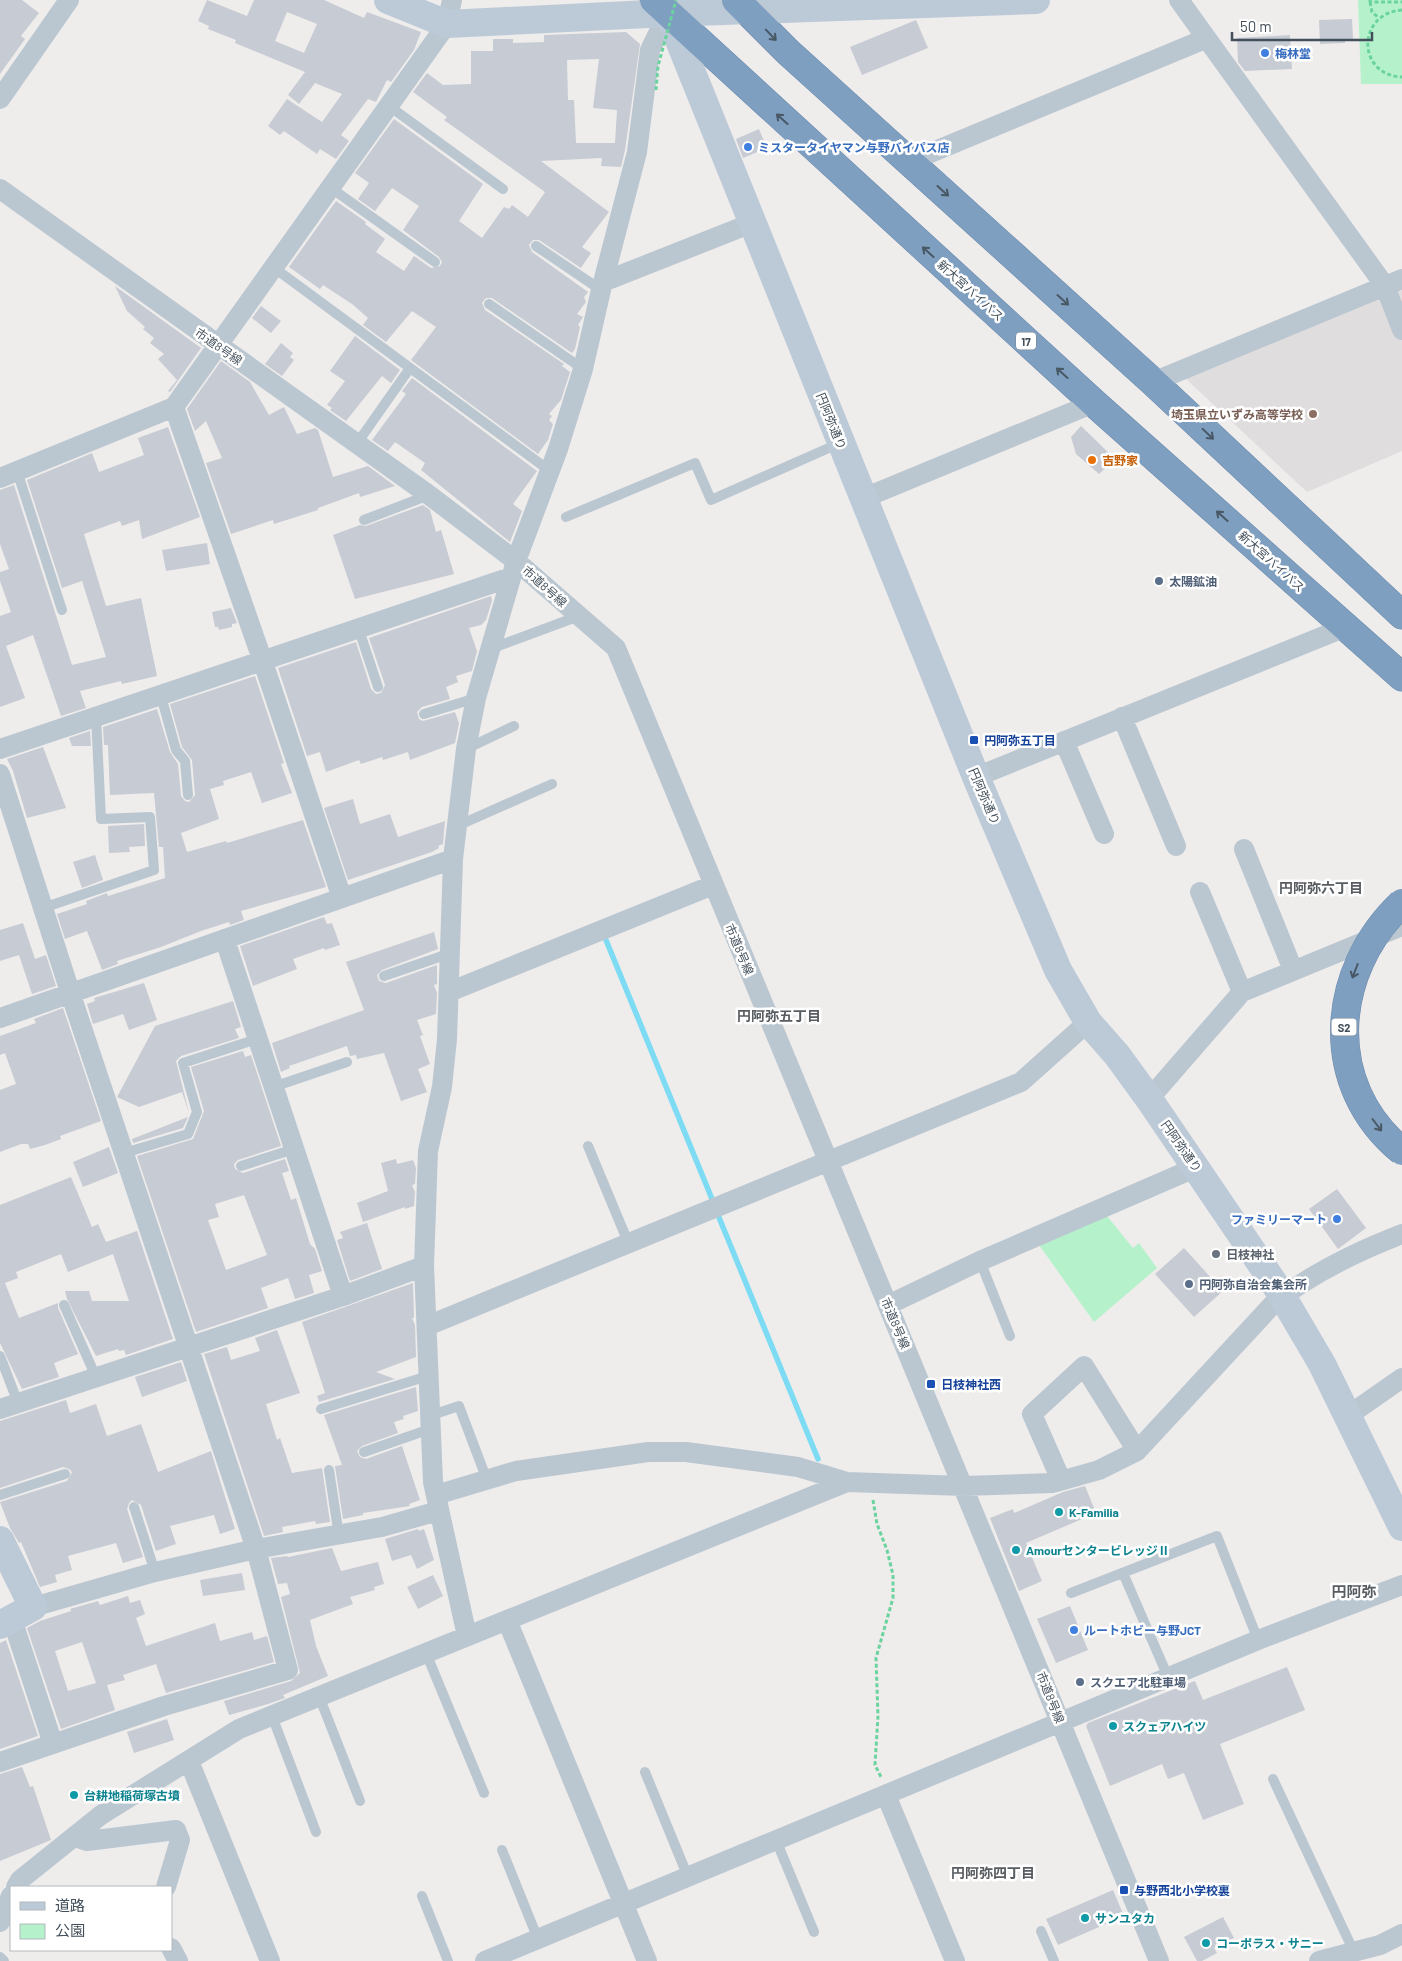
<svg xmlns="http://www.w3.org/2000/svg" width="1402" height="1961" viewBox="0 0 1402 1961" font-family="Barlow,'Noto Sans JP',sans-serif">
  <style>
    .education { fill: #e0ddde }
    .green { fill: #b5f2cc }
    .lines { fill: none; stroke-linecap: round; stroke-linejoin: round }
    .stream { stroke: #7ddcf3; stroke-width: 5.5 }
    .building { fill: #c7cbd3; fill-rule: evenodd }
    .highway-casing { stroke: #6a8aac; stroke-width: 29 }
    .path { stroke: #6ad39e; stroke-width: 3; stroke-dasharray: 4 2.5; stroke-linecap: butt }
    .lane { stroke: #bbc7d0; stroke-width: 10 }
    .street { stroke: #bbc7d0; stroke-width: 20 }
    .secondary { stroke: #bccad8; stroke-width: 28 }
    .highway { stroke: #7e9fc0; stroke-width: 28 }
    .highway-bridge-casing { stroke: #6a8aac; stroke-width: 29; stroke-linecap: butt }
    .path-bridge { stroke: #6ad39e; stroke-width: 3; stroke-dasharray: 4 2.5; stroke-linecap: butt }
    .highway-bridge { stroke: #7e9fc0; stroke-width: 28 }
    .oneway { stroke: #495865 }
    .shop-dot { fill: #3f7fe0; stroke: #fff; stroke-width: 2 }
    .education-dot { fill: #8d6e63; stroke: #fff; stroke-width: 2 }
    .food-dot { fill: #e8710a; stroke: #fff; stroke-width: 2 }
    .service-dot { fill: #5c6f8a; stroke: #fff; stroke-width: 2 }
    .transit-dot { fill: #1a4fb4; stroke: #fff; stroke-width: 2 }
    .worship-dot { fill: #6b7280; stroke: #fff; stroke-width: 2 }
    .culture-dot { fill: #0f9aa8; stroke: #fff; stroke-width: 2 }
    .labels { text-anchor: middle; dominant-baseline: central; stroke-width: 5; stroke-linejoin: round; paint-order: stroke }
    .shield { fill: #fff; stroke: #7b848c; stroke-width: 1 }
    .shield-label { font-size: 11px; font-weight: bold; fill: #43505b }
    .shop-label { font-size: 12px; font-weight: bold; fill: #366cbe; stroke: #fff; text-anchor: start }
    .street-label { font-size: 12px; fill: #43505b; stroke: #fff }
    .education-label { font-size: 12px; font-weight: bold; fill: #785e54; stroke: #fff; text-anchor: end }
    .food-label { font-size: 12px; font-weight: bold; fill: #c56008; stroke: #fff; text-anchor: start }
    .service-label { font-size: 12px; font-weight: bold; fill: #4e5e75; stroke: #fff; text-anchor: start }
    .transit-label { font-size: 12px; font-weight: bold; fill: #164399; stroke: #fff; text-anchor: start }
    .worship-label { font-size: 12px; font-weight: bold; fill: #5b616d; stroke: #fff; text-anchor: start }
    .culture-label { font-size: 12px; font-weight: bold; fill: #0d838f; stroke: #fff; text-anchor: start }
    .neighbourhood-label { font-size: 14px; font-weight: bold; fill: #585d62; stroke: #fff }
    .quarter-label { font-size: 15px; font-weight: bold; fill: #585d62; stroke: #fff }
  </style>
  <rect width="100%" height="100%" fill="#efecec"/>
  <path class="education" d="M1402 287V451L1307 492 1185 378Z"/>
  <path class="green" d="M1358 0H1402V84H1361Z
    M1107 1216 1133 1248 1139 1243 1157 1268 1094 1322 1039 1245Z"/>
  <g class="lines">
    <path class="stream" d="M606 940 712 1199
      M718 1215 818 1459"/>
  </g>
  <path class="building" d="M0 0H22L39 13 21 36 25 39 0 74Z
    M207 0 247 16 254 0H324L364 18 367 12 421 32 414 50 391 82 387 80 376 102 368 99 341 135 349 141 336 159 320 149 317 154 284 131 280 135 268 126 287 99 322 122 342 94 315 83 299 104 288 95 305 72 235 43 236 40 208 29 209 26 198 21ZM287 12 317 24 304 53 275 41Z
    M1352 19 1353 39H1345V43L1320 44 1319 20Z
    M916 20 928 48 862 75 850 47Z
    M626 32 640 44 625 150 621 167 601 166 602 158 541 161 609 212 582 247 591 253 581 268 539 240H533L529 245 532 252 588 292 584 297 586 302 577 314 583 317 578 325 580 327 575 349 572 353 492 298H486L482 303 485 310 564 364 562 366 570 372 561 400 549 414 552 416 549 420 553 424 548 440 538 454 411 360 436 327 412 311 386 342 363 325 368 318 352 304 323 285 320 289 289 267 336 201 366 222 365 224 385 239 376 252 404 271 414 256 431 268 440 266 442 262 439 257 403 230 419 206 392 188 375 211 358 199 369 183 355 173 394 119 483 184 459 221 482 238 504 207 509 209 512 205 528 217 545 192 444 120 447 117 413 92 427 73 443 85 471 84V51H493V39H513V43L544 42V35ZM599 59 593 108 617 110 615 143H576L574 100H568L567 60Z
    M1290 35 1292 69 1245 71 1238 62 1237 38Z
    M759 129 767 148 743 158 736 139Z
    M115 286 201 348 170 392 168 391 177 380 158 359 164 354 150 343 154 338 143 329 145 327 127 311Z
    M261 306 281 321 271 333 252 318Z
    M355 336 400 370 391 383 382 376 346 421 330 410 332 408 327 405 345 381 330 371Z
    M281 343 293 353 290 357 294 360 282 376 265 364Z
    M221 361 250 382 269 415 284 407 297 434 315 428 318 430 333 477 368 466 395 486 360 497 359 493 318 508V510L274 524 273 520 231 534 206 463 222 458 206 421 195 431 187 409Z
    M412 378 537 471 513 504 522 511 510 542 421 470 425 463 395 442 388 451 372 440 406 394 402 391Z
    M1081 426 1115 459 1099 474 1076 454 1071 437Z
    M168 427 200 517 142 539 139 520 122 526 120 521 84 534 106 606 141 598 157 676 122 684 121 681 80 691 86 708 61 716 33 635 6 646 25 698 0 707V616L11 612 0 581V572L9 569 0 544V490L14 485 72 665 106 657 82 581 62 588 27 480 92 453 99 472 144 455 138 438Z
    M423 505 430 510 436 532 441 530 454 574 355 599 333 535 360 525 366 526Z
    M207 543 210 564 166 571 162 550Z
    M491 596 492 601 486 620 481 625 469 628 477 651 472 671 456 676 458 682 446 687 450 699 422 707 417 712 419 719 423 721 455 712 459 723 455 743 410 760 408 752 383 760 382 757 361 764 359 760 326 772 320 752 307 756 278 668 356 642 371 689 376 694 381 693 385 685 369 638Z
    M231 608 237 623 232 624V627L219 630 218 627H215L212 612Z
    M255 676 284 763 281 764 292 793 262 803 251 772 223 781 224 785 210 789 219 819 181 833 187 852 226 841 227 843 303 820 326 887 241 911 244 920 230 925 229 922 201 931 161 947 117 961 118 964 102 970 87 931 65 939 57 914 87 904 86 901 107 893 108 896 165 878 163 847H159L154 793 110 795 108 745H104L103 727 157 709 170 752 178 764 181 796 185 801 189 802 195 795 192 760 182 747 170 704Z
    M90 731 91 746H72L69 738Z
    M43 747 66 808 27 818 13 771 7 759Z
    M353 799 360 824 390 814 398 837 445 821 443 844 438 846 439 848 432 852 348 880 324 808Z
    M144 824 145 846 129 847 130 852 109 853 108 826Z
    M95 855 103 880 82 888 73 862Z
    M324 917 327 924 332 923 340 945 325 950 324 948 293 959 297 969 253 986 240 946Z
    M23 923 35 959 46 955 56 986 32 994 19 955 0 961V930Z
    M434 932 438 949 382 970 377 975 379 981 386 983 437 965V984L434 985 437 993 436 1014 417 1020 423 1035 420 1036 430 1064 418 1069 427 1092 401 1101 384 1053 357 1059 356 1055 350 1056 347 1046 289 1066 290 1068 281 1072 272 1043 364 1010 346 962Z
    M144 983 157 1020 129 1030 123 1014 93 1024 87 1004 95 1001 94 998Z
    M233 1001 241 1027 235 1029 239 1038 181 1056 176 1061 189 1113 182 1092 139 1107 117 1097 155 1026Z
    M63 1008 101 1121 60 1136 61 1139 45 1145 30 1149 28 1144H21L0 1152V1090L16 1084 5 1053 0 1055V1036L36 1023 34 1019Z
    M243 1051 245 1057 251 1055 281 1146 238 1160 234 1164 235 1169 243 1173 285 1159 289 1171 282 1173 291 1200 296 1198 310 1244 315 1249 322 1271 309 1275 314 1293 295 1299 288 1278 261 1288 268 1308 196 1332 137 1156 193 1139 204 1111 191 1067ZM244 1195 267 1255 226 1270 208 1220 219 1217 215 1204Z
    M188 1117 183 1128 133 1143 132 1139Z
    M109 1147 118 1173 83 1187 73 1162Z
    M396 1159 397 1164 413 1160 416 1168 415 1184 412 1185 415 1192 414 1206 405 1209V1207L363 1222 357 1203 388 1191 381 1163Z
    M71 1177 92 1227 98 1224 106 1242 137 1231 173 1339 126 1355 124 1350 119 1351 118 1349 96 1356 67 1299 65 1291H89L92 1301H129L113 1254 68 1272 61 1254 16 1272 18 1278 5 1283 19 1318 58 1303V1308L78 1354 54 1363 59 1377 22 1389 0 1343V1205Z
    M1337 1189 1366 1228 1338 1249 1309 1209Z
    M367 1223 382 1269 350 1281 337 1240 343 1238 340 1232Z
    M1184 1248 1223 1291 1194 1317 1155 1274Z
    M413 1283 414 1318H412L415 1325 416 1357 376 1372 395 1379 319 1402 317 1396 325 1393 302 1322Z
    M277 1330 300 1393 266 1404 277 1440 280 1438 292 1473 322 1468 330 1522 316 1524 315 1521 282 1527 283 1532 264 1536 204 1354 227 1347 231 1360 260 1351 255 1338Z
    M181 1362 187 1381 142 1397 135 1377Z
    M416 1387 418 1411 403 1416 404 1419 394 1422 398 1433 362 1446 357 1451 360 1457 366 1459 402 1446 420 1500 409 1504 410 1506 363 1513V1515L343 1519 335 1466 342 1465 324 1415Z
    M66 1400 70 1413 96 1404 107 1436 141 1424 158 1472 211 1451 235 1529 220 1534 214 1515 170 1526 176 1544 156 1551 141 1505 132 1500 129 1503 127 1509 143 1557 123 1563 116 1543 68 1556 72 1570 55 1575 57 1582 40 1587 21 1542 19 1543 10 1528 0 1502 67 1481 72 1472 69 1469 63 1467 0 1488V1421Z
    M1085 1486 1096 1513 1026 1543 1042 1581 1019 1591 990 1518 1013 1509 1014 1513 1063 1492Z
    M418 1529 419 1531 424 1529 434 1560 417 1569 411 1555 392 1561 385 1539Z
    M332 1548 341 1571 378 1562 384 1584 374 1587 375 1590 350 1597 353 1604 310 1620 316 1646 328 1676 283 1695 285 1698 268 1704 229 1715 224 1701 291 1681 300 1673 281 1597 290 1594 287 1583 278 1584 271 1558 287 1556 288 1557Z
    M242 1573 245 1590 203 1596 200 1580Z
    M433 1575 443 1596 418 1609 407 1587Z
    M128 1596 130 1603 140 1600 145 1614 136 1618 146 1646 215 1623 220 1641 252 1632 254 1640 267 1636 274 1662 166 1693 156 1664 123 1675 125 1680 107 1685 115 1710 61 1729 27 1628 40 1621 71 1611 70 1609 98 1601 100 1605ZM82 1642 96 1683 68 1691 55 1651Z
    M1070 1606 1088 1650 1056 1663 1037 1619Z
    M6 1640 38 1736 0 1749V1643Z
    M1287 1667 1305 1710 1220 1744 1244 1804 1203 1820 1184 1773 1168 1779 1162 1764 1110 1786 1086 1726 1088 1723 1195 1681 1203 1700Z
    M167 1719 174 1740 134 1753 127 1732Z
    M22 1767 30 1787 33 1786 51 1840 0 1861V1774Z
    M1113 1890 1124 1916 1058 1945 1046 1919Z
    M1223 1917 1234 1938 1214 1948 1217 1953 1202 1961H1197L1184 1937Z"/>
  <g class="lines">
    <g class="highway-casing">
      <path id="highway" d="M654 0 1094 403 1402 677
        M736 0 788 52 1153 382 1402 615"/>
    </g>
    <path class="path" d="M1370 0V2H1402
      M1370 2 1372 12 1379 18
      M1402 10C1357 13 1356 75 1402 77
      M873 1500 877 1524 887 1550 893 1575V1598L876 1658 878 1716 875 1765 881 1777"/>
    <path class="lane" d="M389 106 503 189
      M331 188 435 262
      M536 246 601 290
      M273 267 550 471
      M489 304 583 369
      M358 442 410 368
      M17 471 62 610
      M566 517 695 463 711 500 840 443
      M364 520 429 495
      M359 630 378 687
      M490 649 579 616
      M161 696 176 750 185 761 188 795
      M424 714 476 698
      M466 749 514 726
      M457 826 552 784
      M43 908 154 870 150 817 101 819 96 717
      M384 976 448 954
      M273 1087 347 1062
      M588 1146 628 1242
      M124 1153 188 1134 197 1112 183 1063 257 1039
      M241 1166 294 1149
      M980 1261 1010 1336
      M64 1305 96 1377
      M0 1356 18 1403
      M321 1409 428 1376
      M429 1416 459 1406 487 1480
      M364 1452 430 1429
      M329 1470 339 1536
      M0 1495 65 1474
      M134 1507 155 1572
      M1123 1573 1168 1677
      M1071 1593 1217 1536 1258 1640
      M426 1653 484 1793
      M319 1696 360 1801
      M272 1716 316 1832
      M645 1772 688 1877
      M1273 1779 1354 1952
      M776 1840 814 1932
      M502 1850 538 1939
      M422 1896 448 1961
      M1041 1931 1054 1961
      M0 1957 4 1961"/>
    <path class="street" d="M1179 0 1385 286 1402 330
      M0 99 69 0
      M911 161 1205 39
      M0 189 429 495 516 561 616 648 1159 1961
      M603 282 752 223
      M1153 382 1402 279
      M174 407 263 662 342 898
      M0 478 174 407 447 24 452 0
      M864 498 1094 403
      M1122 717 1176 846
      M1064 741 1104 834
      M0 749 511 577
      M0 774 71 995 256 1549 288 1670 164 1706 0 1762
      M976 777 1346 627
      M1244 849 1293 970
      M1200 892 1242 992
      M225 940 343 1296
      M449 992 713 885
      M0 1018 453 859
      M1149 1099 1242 992 1402 926
      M888 1305 980 1261 1197 1167
      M427 1326 1021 1082 1088 1022
      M0 1409 343 1296 424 1266
      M1349 1415 1402 1378
      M1061 1480 1032 1414 1084 1366 1137 1451
      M436 1495 516 1471 648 1452H686L798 1467 847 1482 964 1486 1053 1483 1099 1470 1137 1451 1274 1303C1311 1274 1358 1251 1402 1234
      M33 1607 155 1572 256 1549 382 1527 438 1511
      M12 1619 53 1744
      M507 1620 647 1961
      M467 1636 433 1482 424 1266 428 1151 442 1087 447 1039 453 859 466 749 476 698 516 561 558 449 583 369 601 290 637 152 650 50 668 13
      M189 1761 270 1961
      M886 1795 955 1961
      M75 1837 87 1841 176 1830 180 1840 166 1887
      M16 1887 20 1880 101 1815 239 1729 847 1482
      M0 1922 11 1896
      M171 1948 178 1961
      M485 1961 1258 1640 1402 1585
      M1319 1961 1380 1945 1402 1934"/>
    <path class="secondary" d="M388 0 447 24 668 13 1036 0
      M668 13 976 777 1058 970 1088 1022 1117 1055 1149 1099 1278 1289 1322 1364 1402 1527
      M0 1540 33 1607 0 1625"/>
    <use href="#highway" class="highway"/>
    <g class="highway-bridge-casing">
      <path id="highway-bridge" d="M1402 903C1330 971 1321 1085 1402 1151"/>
    </g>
    <path class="path-bridge" d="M656 90 658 66 676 0"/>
    <use href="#highway-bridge" class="highway-bridge"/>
  </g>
  <defs><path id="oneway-shaft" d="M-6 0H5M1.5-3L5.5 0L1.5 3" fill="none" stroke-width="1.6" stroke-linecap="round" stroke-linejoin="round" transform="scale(1.25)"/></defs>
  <g class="oneway">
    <use href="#oneway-shaft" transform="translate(771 35) rotate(46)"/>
    <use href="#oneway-shaft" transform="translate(782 119) rotate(-138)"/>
    <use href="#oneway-shaft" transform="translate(943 191) rotate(42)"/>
    <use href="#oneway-shaft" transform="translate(928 252) rotate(-138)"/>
    <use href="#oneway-shaft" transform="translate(1063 300) rotate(42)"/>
    <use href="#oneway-shaft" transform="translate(1062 373) rotate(-138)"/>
    <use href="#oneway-shaft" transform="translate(1208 434) rotate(43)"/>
    <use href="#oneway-shaft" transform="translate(1222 516) rotate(-138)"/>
    <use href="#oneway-shaft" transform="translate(1355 971) rotate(111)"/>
    <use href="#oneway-shaft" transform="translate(1377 1125) rotate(53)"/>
  </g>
  <g class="shop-dot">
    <circle cx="1265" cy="53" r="5"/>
    <circle cx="748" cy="147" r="5"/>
    <circle cx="1337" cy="1219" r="5"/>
    <circle cx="1074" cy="1630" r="5"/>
  </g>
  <circle class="education-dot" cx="1313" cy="414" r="5"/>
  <circle class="food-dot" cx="1092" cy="460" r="5"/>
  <g class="service-dot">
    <circle cx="1159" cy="581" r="5"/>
    <circle cx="1189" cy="1284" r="5"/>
    <circle cx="1080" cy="1682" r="5"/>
  </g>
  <g class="transit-dot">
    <rect x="969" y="735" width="10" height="10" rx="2.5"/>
    <rect x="926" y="1379" width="10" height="10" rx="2.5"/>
    <rect x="1119" y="1885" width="10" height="10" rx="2.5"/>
  </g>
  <circle class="worship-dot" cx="1216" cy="1254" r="5"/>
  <g class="culture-dot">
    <circle cx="1059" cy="1512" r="5"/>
    <circle cx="1016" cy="1550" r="5"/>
    <circle cx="1113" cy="1726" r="5"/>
    <circle cx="74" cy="1795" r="5"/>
    <circle cx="1085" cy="1918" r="5"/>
    <circle cx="1206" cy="1943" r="5"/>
  </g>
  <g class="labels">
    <g class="shield">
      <rect x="1016" y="332.5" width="20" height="17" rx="4"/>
      <rect x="1331.5" y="1018.5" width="25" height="17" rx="4"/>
    </g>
    <g class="shield-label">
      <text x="1026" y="341">17</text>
      <text x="1344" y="1027">S2</text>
    </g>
    <g class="shop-label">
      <text x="1275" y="53">梅林堂</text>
      <text x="758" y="147">ミスタータイヤマン与野バイパス店</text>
      <text x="1327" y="1219" text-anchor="end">ファミリーマート</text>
      <text x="1084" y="1630">ルートホビー与野JCT</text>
    </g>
    <g class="street-label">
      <text transform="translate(971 290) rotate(42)">新大宮バイパス</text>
      <text transform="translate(219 346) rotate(35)">市道8号線</text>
      <text transform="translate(832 421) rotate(68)">円阿弥通り</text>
      <text transform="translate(1272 561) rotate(42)">新大宮バイパス</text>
      <text transform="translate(545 586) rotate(42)">市道8号線</text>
      <text transform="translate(985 796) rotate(67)">円阿弥通り</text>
      <text transform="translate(740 949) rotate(67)">市道8号線</text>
      <text transform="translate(1182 1146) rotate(55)">円阿弥通り</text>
      <text transform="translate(896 1323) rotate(67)">市道8号線</text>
      <text transform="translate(1051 1697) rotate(68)">市道8号線</text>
    </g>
    <g class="education-label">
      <text x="1303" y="414">埼玉県立いずみ高等学校</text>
    </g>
    <g class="food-label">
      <text x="1102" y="460">吉野家</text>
    </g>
    <g class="service-label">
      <text x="1169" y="581">太陽鉱油</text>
      <text x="1199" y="1284">円阿弥自治会集会所</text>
      <text x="1090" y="1682">スクエア北駐車場</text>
    </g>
    <g class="transit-label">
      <text x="984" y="740">円阿弥五丁目</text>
      <text x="941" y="1384">日枝神社西</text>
      <text x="1134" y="1890">与野西北小学校裏</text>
    </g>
    <g class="worship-label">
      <text x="1226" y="1254">日枝神社</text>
    </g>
    <g class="culture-label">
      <text x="1069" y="1512">K-Familia</text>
      <text x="1026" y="1550">AmourセンタービレッジⅡ</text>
      <text x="1123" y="1726">スクェアハイツ</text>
      <text x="84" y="1795">台耕地稲荷塚古墳</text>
      <text x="1095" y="1918">サンユタカ</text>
      <text x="1216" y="1943">コーポラス・サニー</text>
    </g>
    <g class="neighbourhood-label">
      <text x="1321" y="887">円阿弥六丁目</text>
      <text x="779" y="1015">円阿弥五丁目</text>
      <text x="993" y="1872">円阿弥四丁目</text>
    </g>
    <g class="quarter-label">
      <text x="1354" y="1591">円阿弥</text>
    </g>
  </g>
  <rect x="10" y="1886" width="162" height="65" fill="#ffffff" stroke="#b4b9bd"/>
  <rect x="20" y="1902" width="25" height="8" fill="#bccad8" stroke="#b4b9bd"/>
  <text x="55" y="1911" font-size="15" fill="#43505b">道路</text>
  <rect x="20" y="1924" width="25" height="15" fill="#b5f2cc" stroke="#b4b9bd"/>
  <text x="55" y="1936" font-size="15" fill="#43505b">公園</text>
  <path d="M1232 32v8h140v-8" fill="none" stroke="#43505b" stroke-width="2.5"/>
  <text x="1240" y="32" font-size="15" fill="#43505b" stroke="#ffffff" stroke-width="4" paint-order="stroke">50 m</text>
</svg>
